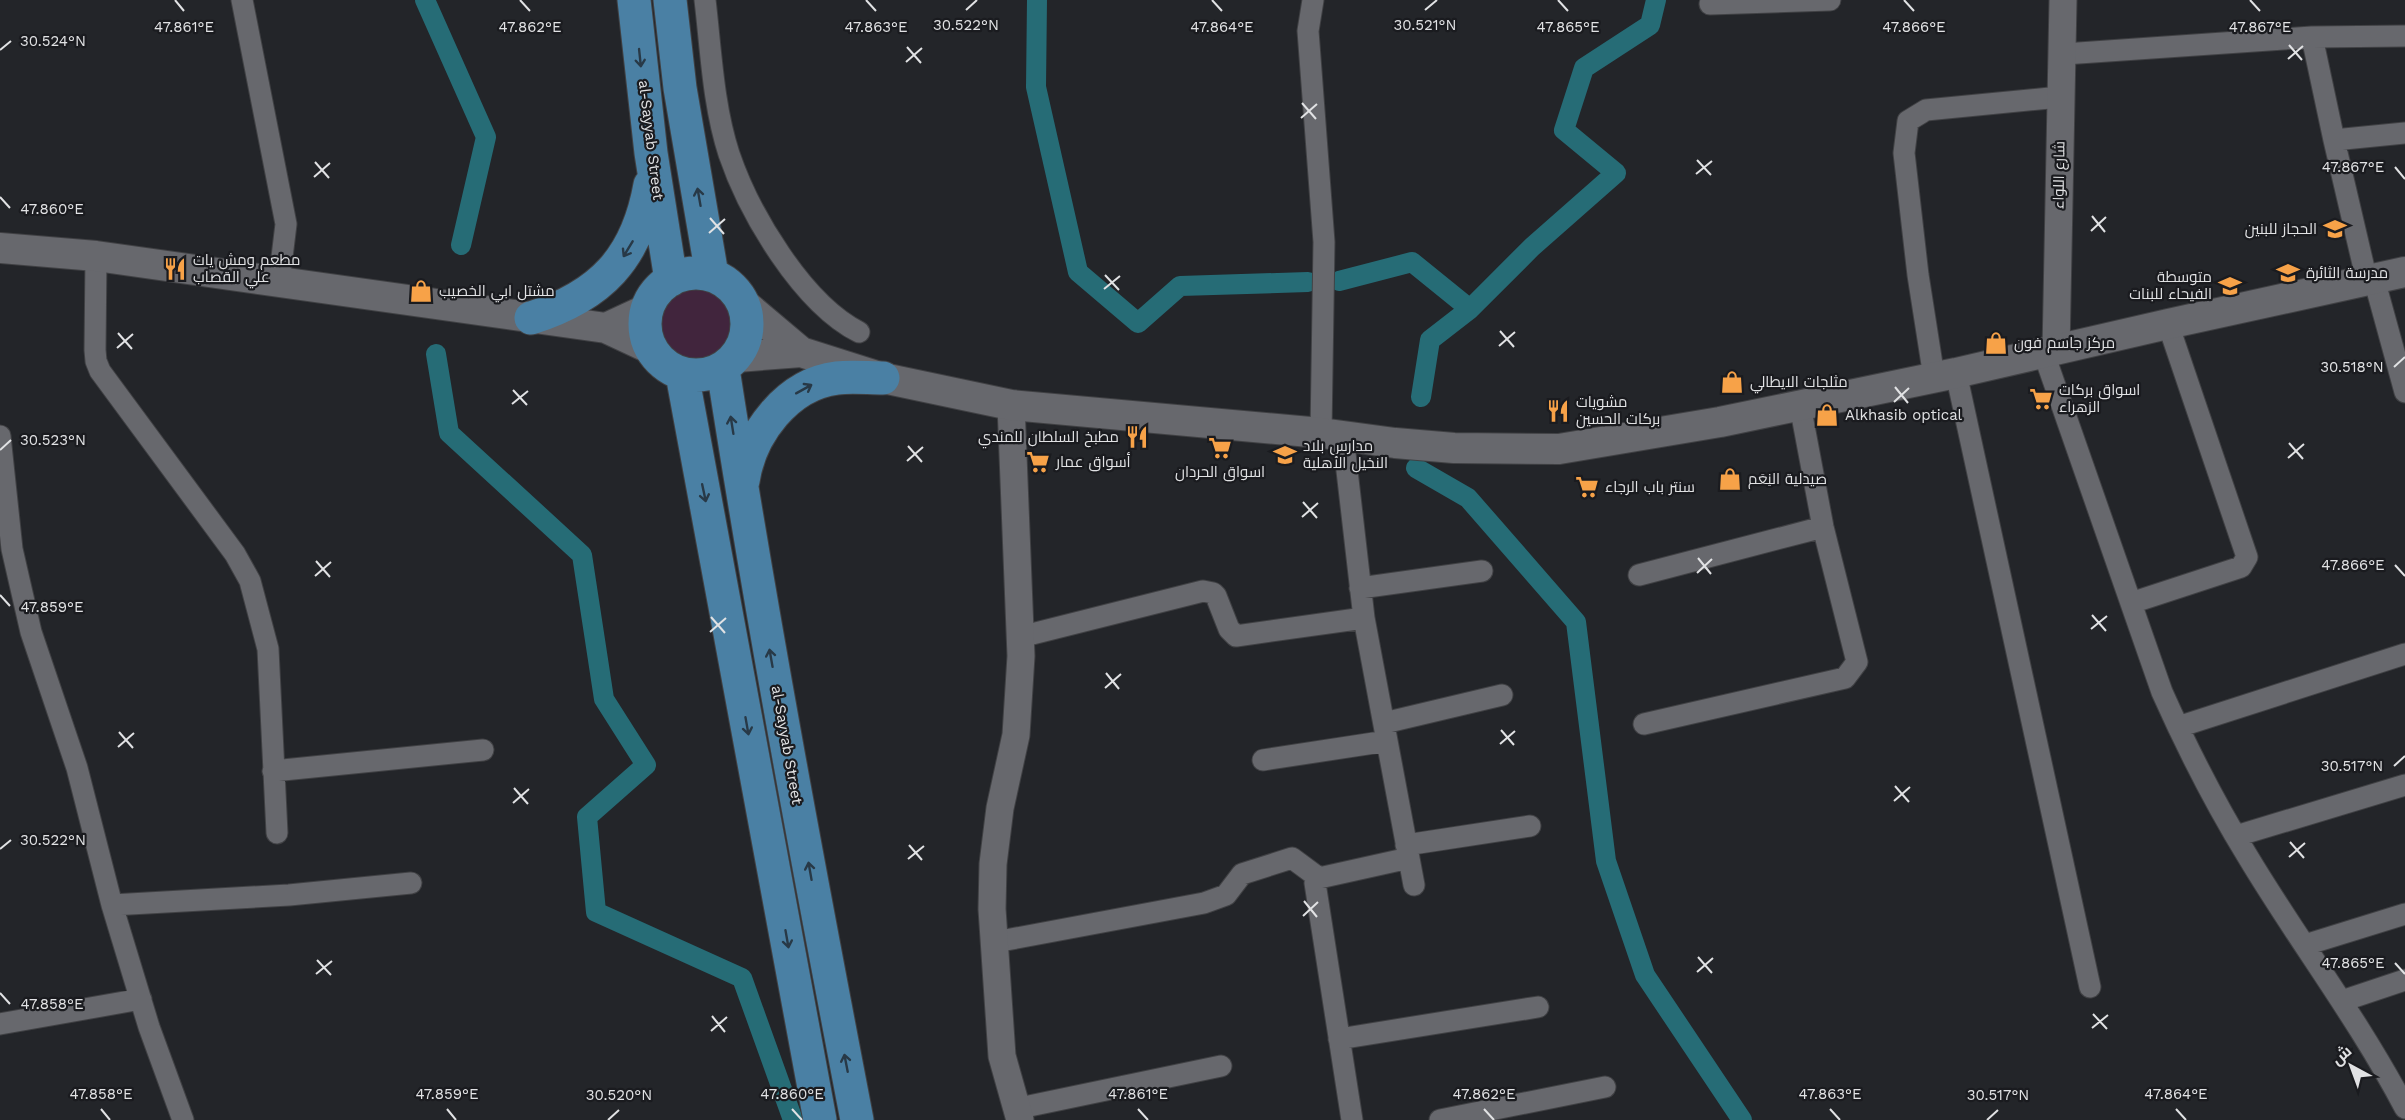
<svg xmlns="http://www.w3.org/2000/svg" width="2405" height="1120" viewBox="0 0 2405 1120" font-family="'Work Sans',Cairo,sans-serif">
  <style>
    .green { fill: #41253d }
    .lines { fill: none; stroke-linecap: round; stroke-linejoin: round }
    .canal { stroke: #266c76; stroke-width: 20 }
    .minor-casing { stroke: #404144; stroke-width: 23 }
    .tertiary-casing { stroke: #404144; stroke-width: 29 }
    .secondary-casing { stroke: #404144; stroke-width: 32 }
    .primary-casing { stroke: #404144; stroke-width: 35 }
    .minor { stroke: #67686d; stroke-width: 21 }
    .tertiary { stroke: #67686d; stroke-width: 27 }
    .secondary { stroke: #67686d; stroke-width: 30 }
    .primary { stroke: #4a80a4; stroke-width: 33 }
    .oneway { stroke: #283947 }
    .ticks { fill: none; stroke: #e1e2e4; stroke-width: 2 }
    .labels { text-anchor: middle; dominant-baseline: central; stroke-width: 4.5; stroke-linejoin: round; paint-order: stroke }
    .street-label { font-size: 15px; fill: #e1e2e4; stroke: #1a1b1f }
    .poi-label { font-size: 15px; fill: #e1e2e4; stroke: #1a1b1f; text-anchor: start }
    .ticks-label { font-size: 15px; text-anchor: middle; fill: #e1e2e4; stroke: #1a1b1f; stroke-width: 4.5; stroke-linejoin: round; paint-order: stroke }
  </style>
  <rect width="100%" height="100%" fill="#232529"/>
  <path class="green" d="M656 323a41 41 0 1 1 82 0a41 41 0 1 1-82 0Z"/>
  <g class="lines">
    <path class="canal" d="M425 0 486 137 461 245
      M1037 0 1036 87 1078 272 1138 323 1180 286 1308 282
      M1339 281 1412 262 1470 309
      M436 354 449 433 582 555 604 699 646 765 587 817 596 912 742 978 793 1120
      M1421 397 1430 340 1470 309 1532 247 1616 173 1564 130 1584 68 1650 25 1656 0
      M1416 468 1468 498 1576 622 1606 861 1645 975 1742 1120"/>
    <g class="minor-casing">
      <path id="minor" d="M242 0 286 224 279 282
        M705 0C711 50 713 105 729 154 749 213 802 303 859 332
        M1313 0 1308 31 1324 242 1321 433
        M1710 4 1830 0
        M2312 37 2334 140 2367 281
        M2064 54 2312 37 2405 36
        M2334 140 2405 133
        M96 256 95 350 96 361 100 371 235 554 250 581 268 649 277 833
        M2374 279 2405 392
        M2044 354 2162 692C2187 748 2216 805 2248 857 2299 942 2359 1020 2405 1108
        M1956 373 2090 987
        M1934 377 1918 275 1904 153 1908 121 1926 110 2060 97
        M0 436 12 549 31 632 77 768 112 905 149 1027 183 1120
        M1343 436 1364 618 1414 885
        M1639 575 1823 527
        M1360 588 1482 571
        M2131 603 2241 567 2247 557 2168 324
        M1020 637 1203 591 1213 593 1216 596 1229 629 1236 636 1364 618
        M1384 723 1502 695
        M1644 724 1845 678 1857 662 1823 527 1800 405
        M2178 727 2405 654
        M1263 760 1387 741
        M273 771 483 750
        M2236 836 2405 785
        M1406 845 1530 826
        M112 905 289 895 411 883
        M995 942 1204 903 1226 895 1242 874 1292 858 1319 878
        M2305 945 2405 914
        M2342 1001 2405 980
        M0 1024 141 999
        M1339 1039 1538 1007
        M1015 1109 1221 1066
        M1352 1120 1315 883 1319 878 1409 858
        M1440 1120 1605 1087"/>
    </g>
    <g class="tertiary-casing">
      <path id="tertiary" d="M2056 351 2063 0
        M1011 405 1021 656 1016 735 1000 808 993 864 992 909 1002 1056 1020 1120"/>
    </g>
    <g class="secondary-casing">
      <path id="secondary" d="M0 248 96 256 606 328 651 349
        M743 303 801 352
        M606 328 647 309
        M737 357 801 352 883 378 1011 405 1321 433 1395 443 1454 448 1559 449 1720 422 1956 373 2168 324 2405 272"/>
    </g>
    <g class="primary-casing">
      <path id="primary" d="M634 0 651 153 671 280
        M670 0 680 88 712 275
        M645 324a51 51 0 1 1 102 0a51 51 0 1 1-102 0Z
        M531 318C601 296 637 258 650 185
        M723 369C762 620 809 870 857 1120
        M682 374 820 1120
        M743 481C750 434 787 384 837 378 852 376 868 378 883 378"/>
    </g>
    <use href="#minor" class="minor"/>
    <use href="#tertiary" class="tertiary"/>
    <use href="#secondary" class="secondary"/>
    <use href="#primary" class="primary"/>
  </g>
  <defs><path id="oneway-shaft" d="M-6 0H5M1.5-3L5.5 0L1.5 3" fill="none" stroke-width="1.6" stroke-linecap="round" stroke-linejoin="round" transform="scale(1.5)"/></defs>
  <g class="oneway">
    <use href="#oneway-shaft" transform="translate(640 58) rotate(84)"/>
    <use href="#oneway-shaft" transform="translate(699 197) rotate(-100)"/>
    <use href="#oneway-shaft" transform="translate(628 249) rotate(121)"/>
    <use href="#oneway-shaft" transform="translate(804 389) rotate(-29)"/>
    <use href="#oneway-shaft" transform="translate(732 425) rotate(-99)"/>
    <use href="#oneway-shaft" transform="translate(704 493) rotate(78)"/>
    <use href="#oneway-shaft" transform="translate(771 658) rotate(-100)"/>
    <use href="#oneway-shaft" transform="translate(747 726) rotate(80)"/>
    <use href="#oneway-shaft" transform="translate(810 871) rotate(-100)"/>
    <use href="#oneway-shaft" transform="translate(787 939) rotate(80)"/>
    <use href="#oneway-shaft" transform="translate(846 1063) rotate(-101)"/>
  </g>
  <path class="ticks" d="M175 0 184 11M520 0 530 11M866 0 876 11M1212 0 1222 11M1558 0 1568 11M1904 0 1914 11M2250 0 2260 11M966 10 977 0M1425 10 1437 0M2289 45 2302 60M907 47 921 63M0 50 11 41M2288 59 2303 46M906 62 922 48M1302 103 1316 119M1301 118 1317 104M1697 160 1711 175M315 162 329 178M2395 167 2405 179M1696 174 1712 161M314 177 330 163M0 197 10 208M2092 216 2105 232M710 218 724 234M2091 231 2106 217M709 233 725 219M1105 275 1119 290M1104 289 1120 276M1500 331 1514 347M118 333 132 349M1499 346 1515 332M117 348 133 334M2394 367 2405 357M1895 387 1908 403M513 390 527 405M1894 402 1909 388M512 404 528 391M2289 443 2303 459M908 446 922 462M0 450 11 440M2288 458 2304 444M907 461 923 447M1303 502 1317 518M1302 517 1318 503M1698 558 1711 574M316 561 330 577M2395 565 2405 576M1697 573 1712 559M315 576 331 562M0 595 10 606M2092 615 2106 631M711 617 725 633M2091 629 2107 616M710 632 726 618M1106 673 1119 689M1105 688 1121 674M1501 730 1514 745M119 732 133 748M1500 744 1515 731M118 747 134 733M2394 766 2405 756M1895 786 1909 802M514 788 528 804M1894 801 1910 787M513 803 529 789M2290 842 2304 858M909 845 922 860M0 849 11 840M2289 857 2305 843M908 859 924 846M1304 901 1317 917M1303 916 1318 902M1698 957 1712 973M317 960 331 975M2395 963 2405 974M1697 972 1713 958M316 974 332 961M0 993 10 1004M2093 1014 2107 1029M712 1016 725 1032M2092 1028 2108 1015M711 1031 727 1017M101 1109 110 1120M447 1109 456 1120M792 1109 802 1120M1138 1109 1148 1120M1484 1109 1494 1120M1830 1109 1840 1120M2176 1109 2186 1120M608 1120 619 1110M1987 1120 1998 1110"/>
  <defs>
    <g id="school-bare" transform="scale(1.8)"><path d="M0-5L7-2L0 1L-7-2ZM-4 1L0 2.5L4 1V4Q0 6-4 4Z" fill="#f7a248" stroke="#1a1b1f" stroke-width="2.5" paint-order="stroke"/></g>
    <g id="restaurant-bare" transform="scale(1.8)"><path d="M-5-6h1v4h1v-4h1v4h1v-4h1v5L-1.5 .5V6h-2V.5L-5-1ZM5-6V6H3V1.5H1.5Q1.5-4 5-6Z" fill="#f7a248" stroke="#1a1b1f" stroke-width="2.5" paint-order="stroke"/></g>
    <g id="shop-bare" transform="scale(1.8)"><path d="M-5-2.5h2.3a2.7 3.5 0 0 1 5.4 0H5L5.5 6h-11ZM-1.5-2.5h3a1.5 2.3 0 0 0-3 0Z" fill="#f7a248" stroke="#1a1b1f" stroke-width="2.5" paint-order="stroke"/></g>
    <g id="supermarket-bare" transform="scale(1.8)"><path d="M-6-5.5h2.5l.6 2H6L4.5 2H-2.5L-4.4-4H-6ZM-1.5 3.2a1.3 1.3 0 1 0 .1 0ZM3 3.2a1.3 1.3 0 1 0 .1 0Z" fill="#f7a248" stroke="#1a1b1f" stroke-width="2.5" paint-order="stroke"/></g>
  </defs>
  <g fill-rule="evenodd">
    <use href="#school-bare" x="2335" y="229"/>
    <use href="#restaurant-bare" x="175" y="269"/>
    <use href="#school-bare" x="2288" y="273"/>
    <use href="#school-bare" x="2230" y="286"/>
    <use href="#shop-bare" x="421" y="291"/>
    <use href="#shop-bare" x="1996" y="343"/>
    <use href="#shop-bare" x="1732" y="382"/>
    <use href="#supermarket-bare" x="2041" y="399"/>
    <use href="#restaurant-bare" x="1558" y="411"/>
    <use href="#shop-bare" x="1827" y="415"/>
    <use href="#restaurant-bare" x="1137" y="437"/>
    <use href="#supermarket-bare" x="1220" y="448"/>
    <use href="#school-bare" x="1285" y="455"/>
    <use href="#supermarket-bare" x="1038" y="462"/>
    <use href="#shop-bare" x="1730" y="479"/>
    <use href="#supermarket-bare" x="1587" y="487"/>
  </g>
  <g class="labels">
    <g class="street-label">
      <text transform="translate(651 140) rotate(83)">al-Sayyab Street</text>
      <text transform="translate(2059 175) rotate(-89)">شارع اللواء</text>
      <text transform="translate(787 745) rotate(80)">al-Sayyab Street</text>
    </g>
    <g class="poi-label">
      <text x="2317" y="229" text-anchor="end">الحجاز للبنين</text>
      <text x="193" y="260">مطعم ومش يات<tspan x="193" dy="17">علي القصاب</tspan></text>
      <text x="2306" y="273">مدرسة الثائرة</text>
      <text x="2212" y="277" text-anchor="end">متوسطة<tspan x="2212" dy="17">الفيحاء للبنات</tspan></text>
      <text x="439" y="291">مشتل ابي الخصيب</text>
      <text x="2014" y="343">مركز جاسم فون</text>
      <text x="1750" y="382">مثلجات الايطالي</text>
      <text x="2059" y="390">اسواق بركات<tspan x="2059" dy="17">الزهراء</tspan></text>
      <text x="1576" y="402">مشويات<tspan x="1576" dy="17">بركات الحسين</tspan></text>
      <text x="1845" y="415">Alkhasib optical</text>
      <text x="1119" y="437" text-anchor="end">مطبخ السلطان للمندي</text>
      <text x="1303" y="446">مدارس بلاد<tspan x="1303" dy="17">النخيل الأهلية</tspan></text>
      <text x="1056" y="462">أسواق عمار</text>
      <text x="1220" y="472" text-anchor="middle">اسواق الحردان</text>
      <text x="1748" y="479">صيدلية النِعَم</text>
      <text x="1605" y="487">سنتر باب الرجاء</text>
    </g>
  </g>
  <g class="ticks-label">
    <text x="966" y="30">30.522°N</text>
    <text x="1425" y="30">30.521°N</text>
    <text x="2260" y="32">47.867°E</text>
    <text x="184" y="32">47.861°E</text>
    <text x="530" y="32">47.862°E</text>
    <text x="876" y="32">47.863°E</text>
    <text x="1222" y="32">47.864°E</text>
    <text x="1568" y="32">47.865°E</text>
    <text x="1914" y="32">47.866°E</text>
    <text x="53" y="46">30.524°N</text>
    <text x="2353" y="172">47.867°E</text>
    <text x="52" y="214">47.860°E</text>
    <text x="2352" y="372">30.518°N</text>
    <text x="53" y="445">30.523°N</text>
    <text x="2353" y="570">47.866°E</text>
    <text x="52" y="612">47.859°E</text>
    <text x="2352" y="771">30.517°N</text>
    <text x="53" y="845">30.522°N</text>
    <text x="2353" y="968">47.865°E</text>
    <text x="52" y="1009">47.858°E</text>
    <text x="101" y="1099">47.858°E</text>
    <text x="447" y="1099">47.859°E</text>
    <text x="792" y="1099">47.860°E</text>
    <text x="1138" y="1099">47.861°E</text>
    <text x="1484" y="1099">47.862°E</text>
    <text x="1830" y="1099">47.863°E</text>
    <text x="2176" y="1099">47.864°E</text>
    <text x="619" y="1100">30.520°N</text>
    <text x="1998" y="1100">30.517°N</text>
  </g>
  <g transform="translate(2351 1066) rotate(319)" stroke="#1a1b1f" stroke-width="4.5" paint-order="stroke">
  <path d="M0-4.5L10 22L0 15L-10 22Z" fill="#e1e2e4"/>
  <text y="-9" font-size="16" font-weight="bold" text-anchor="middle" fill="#e1e2e4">ش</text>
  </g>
</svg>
